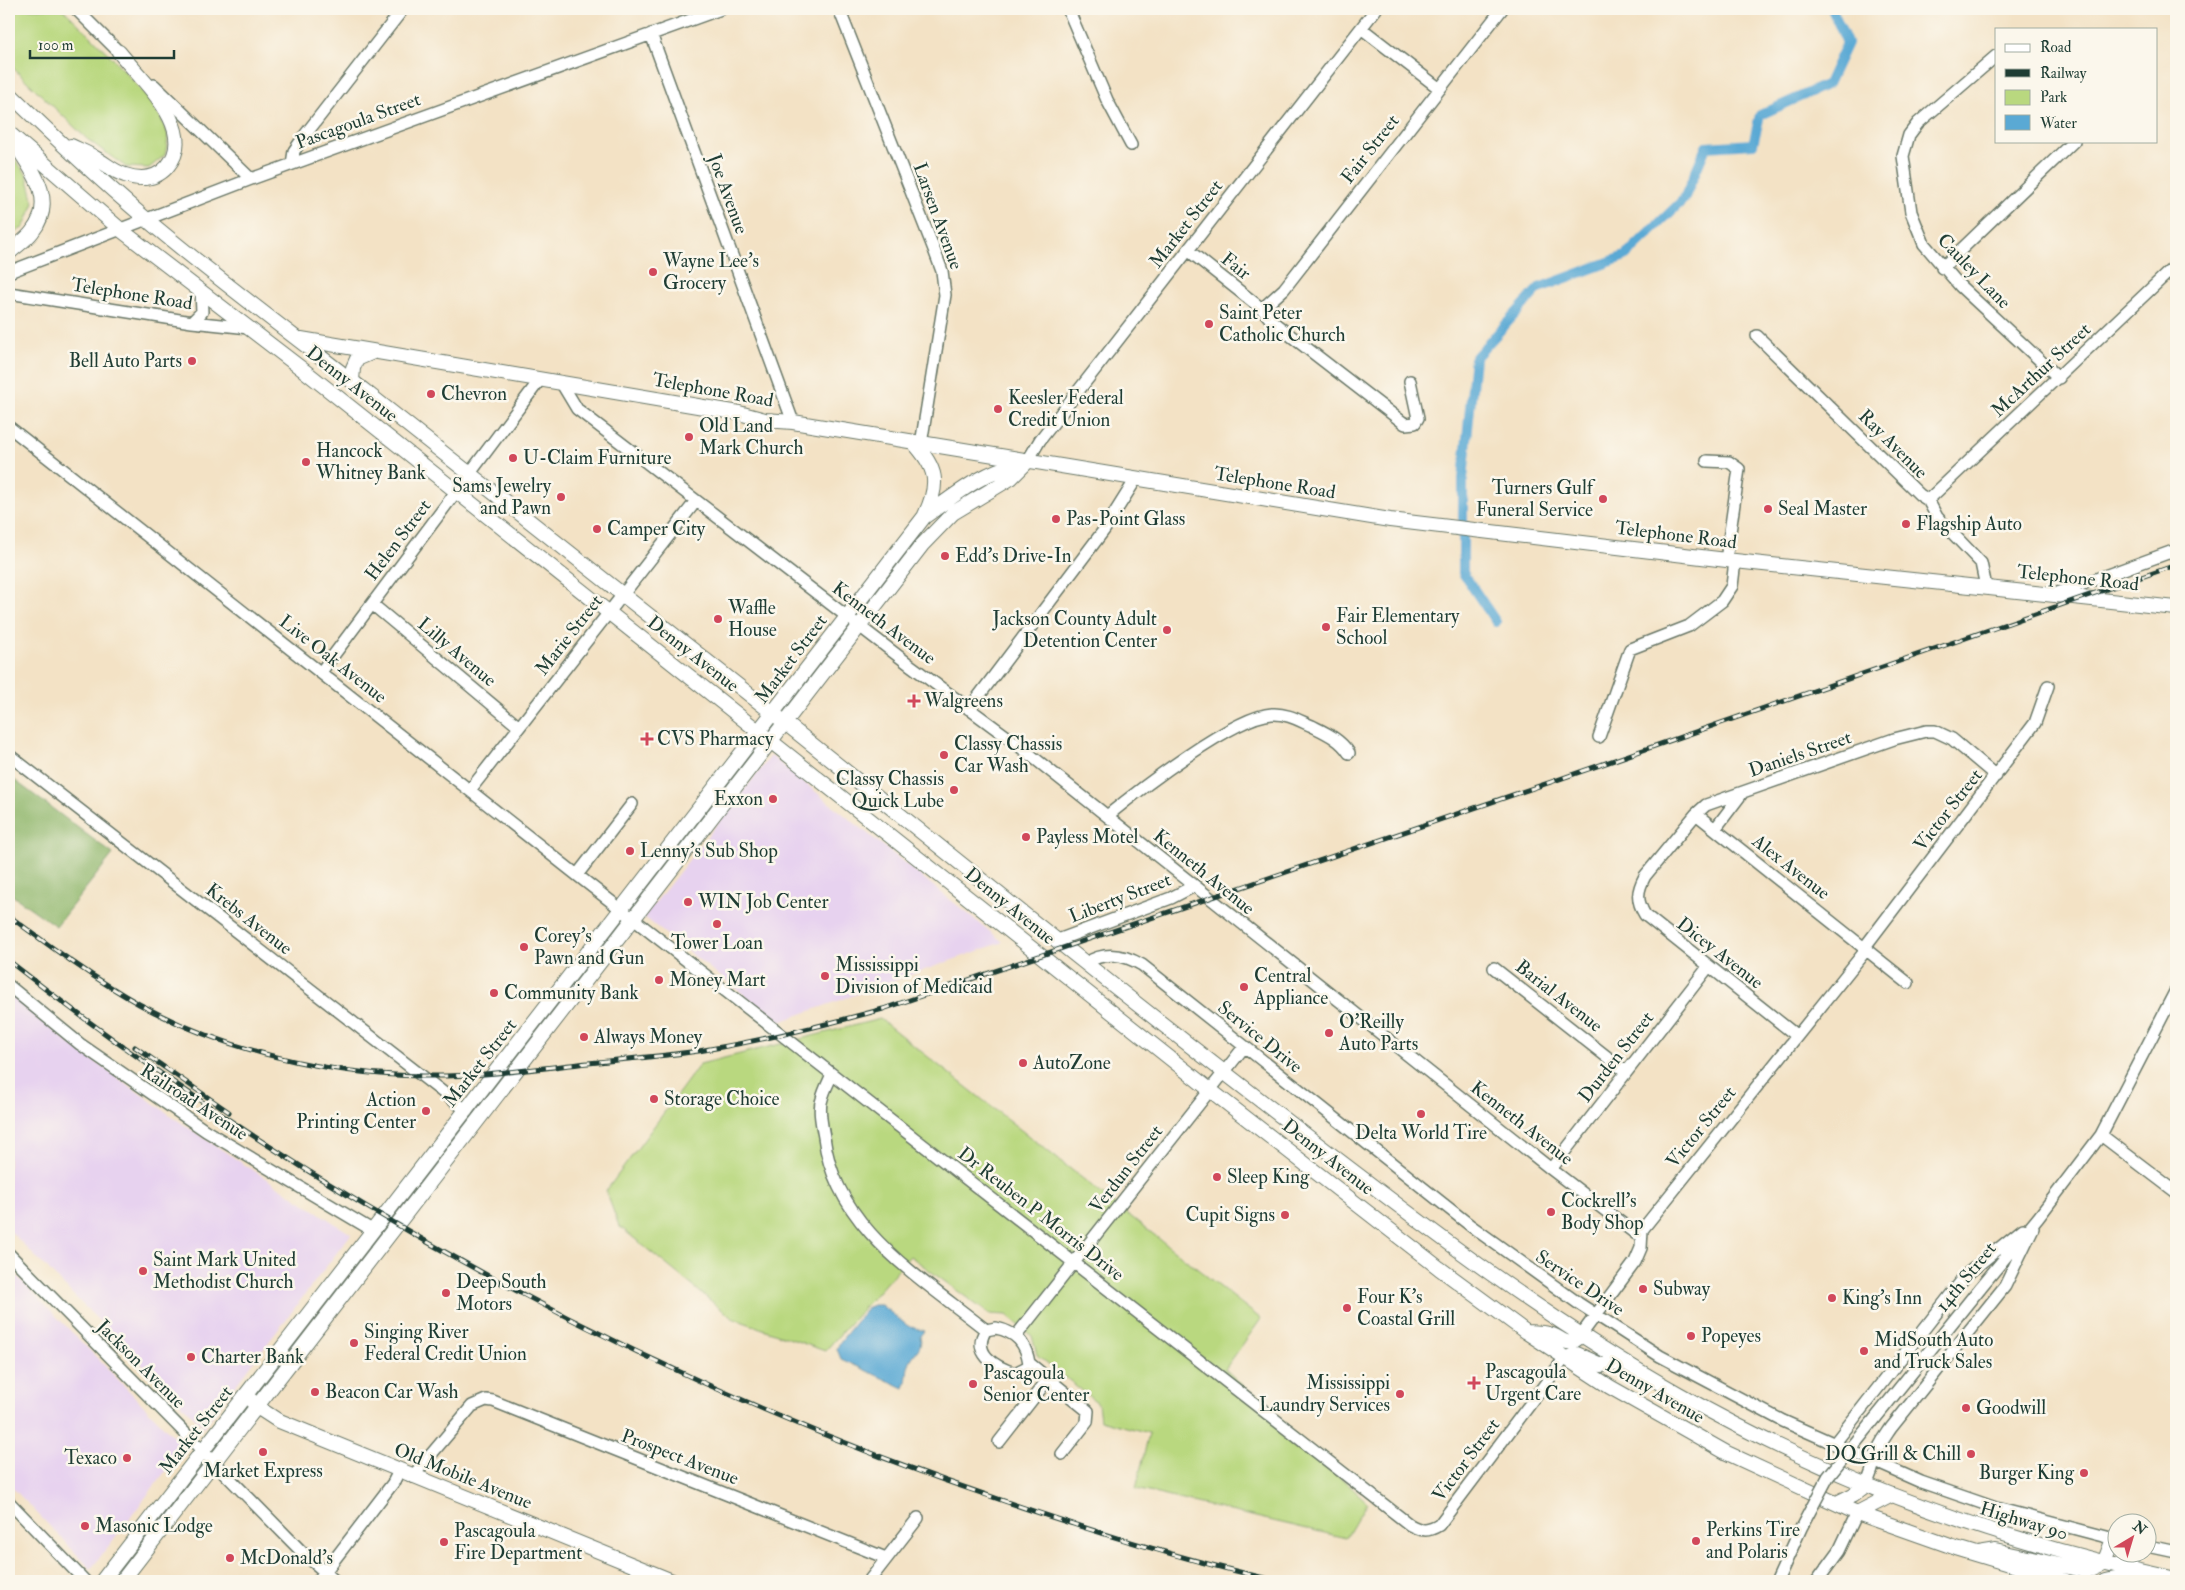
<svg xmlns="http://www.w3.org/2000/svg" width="2185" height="1590" viewBox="0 0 2185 1590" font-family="'IM FELL Double Pica',serif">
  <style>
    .built { fill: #e7d2ef }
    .green { fill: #b9d87f; stroke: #6c8a5a }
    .forest { fill: #92b86e; stroke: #587a51 }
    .water { fill: #5aa9d4; stroke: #3c7384 }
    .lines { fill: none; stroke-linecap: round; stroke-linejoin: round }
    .canal { stroke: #5aa9d4; stroke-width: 10 }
    .minor-casing { stroke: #697767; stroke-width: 14 }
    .major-casing { stroke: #697767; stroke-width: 16 }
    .minor { stroke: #fff; stroke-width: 11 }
    .major { stroke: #fff; stroke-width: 14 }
    .rail-casing { stroke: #1f3d34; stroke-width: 5 }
    .rail { stroke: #fbf7ec; stroke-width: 3; stroke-dasharray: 9; stroke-linecap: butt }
    .minor-bridge-casing { stroke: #697767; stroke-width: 14; stroke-linecap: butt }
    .minor-bridge { stroke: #fff; stroke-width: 11 }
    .poi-dot { fill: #d1495b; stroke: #fbf7ec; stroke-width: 2 }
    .labels { text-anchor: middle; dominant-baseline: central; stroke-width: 5; stroke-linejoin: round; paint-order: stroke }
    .street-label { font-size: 19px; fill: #1f3d34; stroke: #fbf7ec }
    .poi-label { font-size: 19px; fill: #1f3d34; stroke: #fbf7ec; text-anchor: start }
  </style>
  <rect width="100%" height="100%" fill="#fbf7ec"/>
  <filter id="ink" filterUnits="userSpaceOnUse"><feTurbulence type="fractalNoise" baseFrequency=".02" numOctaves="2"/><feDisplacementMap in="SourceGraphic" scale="10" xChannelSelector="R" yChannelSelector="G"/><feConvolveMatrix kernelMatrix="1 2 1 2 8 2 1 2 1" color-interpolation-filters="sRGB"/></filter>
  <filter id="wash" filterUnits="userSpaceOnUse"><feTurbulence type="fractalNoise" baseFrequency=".0096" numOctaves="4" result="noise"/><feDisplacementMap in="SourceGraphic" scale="20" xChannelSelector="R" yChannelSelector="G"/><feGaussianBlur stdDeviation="1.12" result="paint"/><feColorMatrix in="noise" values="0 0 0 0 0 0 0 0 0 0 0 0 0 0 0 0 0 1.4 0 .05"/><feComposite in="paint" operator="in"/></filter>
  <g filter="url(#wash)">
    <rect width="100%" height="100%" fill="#f3e2c5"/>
    <path class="built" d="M771 756 1003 942 779 1022 644 917Z
      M9 993 70 1044 190 1129 351 1234 204 1427 9 1230Z
      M9 1268 184 1447 91 1569 9 1484Z"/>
    <path class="green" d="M9 9H63C92 38 154 94 167 132 169 139 166 149 165 155L149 168 126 167 87 139 9 64Z
      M9 152 27 175 34 203 23 228 9 234Z
      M880 1019 1261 1319 1225 1369 1367 1502 1346 1538 1136 1489 1149 1433 1100 1420 1098 1403 1037 1355 1032 1336 1007 1315 989 1314 910 1256 825 1351 732 1318 619 1226 606 1191 700 1064Z"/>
    <path class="forest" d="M9 776 113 854 56 926 9 893Z"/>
    <path class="water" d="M873 1305H881L908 1326 924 1331 920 1336C924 1349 912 1353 909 1364 906 1373 908 1379 904 1388L841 1359 837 1349 840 1342 867 1308Z"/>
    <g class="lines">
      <path class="canal" d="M1496 622 1463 573V479L1475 358 1539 288 1625 256 1684 199 1706 147 1753 144 1760 115 1828 84 1847 43 1832 9"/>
    </g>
  </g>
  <g filter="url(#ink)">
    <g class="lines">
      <g class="minor-casing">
        <path id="minor" d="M76 9 124 57
          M839 9 933 247 942 271 945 295 921 444
          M1068 9 1107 100 1131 145
          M1361 28 1440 89
          M651 34 793 422
          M1996 56 1918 123 1909 135 1903 156 1911 212 1924 244 1960 286 2059 378
          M154 85 251 179
          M292 164 294 151 305 135 403 9
          M1189 251 1262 309 1273 322 1405 424 1415 423 1418 418 1410 381
          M1942 268 2074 141
          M9 272 251 179 721 9
          M9 293 192 322 249 328
          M1262 309 1284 289 1502 9
          M192 322 202 312 201 291
          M1757 336 1920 495 1928 500 1937 517 1981 563 1986 587
          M562 384 577 409 910 665 1014 742 1551 1169 1636 1234 1640 1235
          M9 427 577 875 1410 1525C1421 1531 1428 1532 1439 1525L1564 1359
          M1707 461 1729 462 1739 469 1726 560
          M1027 462 1040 440 1376 9
          M1928 500 2176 265
          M2055 594 2176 550
          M372 604 519 727
          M321 672 539 381
          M969 709 1104 530 1136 479
          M1599 737 1630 649 1689 626 1722 601 1732 586 1735 561
          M9 755 467 1111
          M470 790 696 501
          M1696 814 1908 983
          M1107 816C1139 790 1234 716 1272 714 1287 713 1300 721 1312 726 1326 733 1340 739 1349 753
          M1715 829 1743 792
          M577 875 632 804
          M1058 940 1171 898 1194 886
          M1864 948 2035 723 2048 686
          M1086 963C1105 951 1123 954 1142 965L1471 1226 1578 1303 1660 1356 1783 1421 1921 1482 1996 1508 2118 1540
          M1494 968 1625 1071
          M9 986 80 1044 206 1131 372 1230
          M1797 1036 1645 915C1636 900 1637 891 1645 876L1696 814 1706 805 1894 739 1926 731H1935L1952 739 1996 776
          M832 1074C829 1082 824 1090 822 1099 818 1109 822 1126 824 1137 835 1228 920 1277 986 1330
          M2101 1135 2176 1192
          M1551 1169 1709 966
          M9 1254 301 1551 335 1581
          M1980 1288 2038 1218 2101 1135 2176 990
          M996 1328C1016 1332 1026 1343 1029 1363L1027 1367 1015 1373C994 1367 971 1352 986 1330Z
          M1581 1335 1635 1262 1641 1248 1642 1230 1866 950
          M1016 1336 1244 1047
          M1029 1363 1088 1411 1087 1422 1062 1454
          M999 1442 1049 1378
          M1834 1444 1967 1274 2023 1229
          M412 1477 472 1406 486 1400 493 1401 886 1558
          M1866 1485C1871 1475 1873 1468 1875 1458 1877 1447 1885 1437 1891 1428L2005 1286 2033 1228
          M9 1502 85 1581
          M2148 1546 2176 1552
          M318 1581 393 1483 399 1471
          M869 1581 918 1518
          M1817 1581 1839 1551 1857 1513"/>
      </g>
      <g class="major-casing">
        <path id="major" d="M9 93C53 136 99 179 146 219 217 279 293 335 366 392 502 500 638 607 774 714 951 855 1127 999 1307 1136 1427 1228 1547 1320 1679 1394 1834 1482 2002 1542 2176 1579
          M9 133 121 230 306 372 1210 1090 1439 1268 1526 1332 1610 1387 1727 1453 1857 1513 1956 1548 2065 1581
          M71 146C79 150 88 153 95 158 105 163 114 172 125 175 140 180 155 180 167 167 199 130 142 81 119 52
          M9 253C16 246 26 240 32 232 57 201 33 171 15 144
          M301 339 739 413 765 420 793 422 1390 520 1735 561 2176 608
          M352 381 353 368 357 359 373 352
          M913 442C937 468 940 483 925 515
          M1527 1332C1533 1333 1541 1332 1548 1334 1562 1336 1567 1351 1581 1335
          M1564 1359 1577 1354 1601 1365 1626 1363
          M251 1400 257 1407 277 1420 672 1581
          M1837 1503 1853 1495 1866 1485
          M1857 1513 1890 1496
          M1978 1554 1996 1551 2086 1571 2104 1563 2113 1539
          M102 1581 924 517C954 496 983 471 1019 464
          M122 1581 922 545 953 513 1011 478 1027 462
          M2106 1581 2115 1579 2134 1581"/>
      </g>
      <use href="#minor" class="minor"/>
      <use href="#major" class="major"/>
      <g class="rail-casing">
        <path id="rail" d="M9 916C51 947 93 978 139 1004 223 1050 327 1075 423 1076 478 1077 533 1069 588 1063 631 1058 674 1056 716 1048 773 1038 828 1024 883 1009L1554 781 2176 565
          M9 961C309 1196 648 1382 1010 1503 1098 1533 1187 1561 1278 1581
          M135 1047 229 1112"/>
      </g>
      <use href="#rail" class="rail"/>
      <g class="minor-bridge-casing">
        <path id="minor-bridge" d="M1777 1581 1801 1528 1828 1477 1980 1288"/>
      </g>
      <use href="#minor-bridge" class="minor-bridge"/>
    </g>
  </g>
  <g class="poi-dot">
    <circle cx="653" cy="272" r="5"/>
    <circle cx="1209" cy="324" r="5"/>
    <circle cx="192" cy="361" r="5"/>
    <circle cx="431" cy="394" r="5"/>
    <circle cx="998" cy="409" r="5"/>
    <circle cx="689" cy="437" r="5"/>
    <circle cx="513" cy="458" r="5"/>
    <circle cx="306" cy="462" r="5"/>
    <circle cx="561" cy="497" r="5"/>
    <circle cx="1603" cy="499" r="5"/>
    <circle cx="1768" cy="509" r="5"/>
    <circle cx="1056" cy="519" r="5"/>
    <circle cx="1906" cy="524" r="5"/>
    <circle cx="597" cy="529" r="5"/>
    <circle cx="945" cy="556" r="5"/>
    <circle cx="718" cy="619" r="5"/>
    <circle cx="1326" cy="627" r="5"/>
    <circle cx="1167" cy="630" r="5"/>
    <path d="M911.5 693.5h5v5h5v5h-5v5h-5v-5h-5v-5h5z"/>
    <path d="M644.5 731.5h5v5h5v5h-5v5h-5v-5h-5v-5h5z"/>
    <circle cx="944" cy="755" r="5"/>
    <circle cx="954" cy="790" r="5"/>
    <circle cx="773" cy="799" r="5"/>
    <circle cx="1026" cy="837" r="5"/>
    <circle cx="630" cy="851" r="5"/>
    <circle cx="688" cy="902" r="5"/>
    <circle cx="717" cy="924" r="5"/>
    <circle cx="524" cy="947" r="5"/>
    <circle cx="825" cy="976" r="5"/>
    <circle cx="659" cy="980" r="5"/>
    <circle cx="1244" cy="987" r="5"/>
    <circle cx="494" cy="993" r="5"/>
    <circle cx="1329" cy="1033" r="5"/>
    <circle cx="584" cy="1037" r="5"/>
    <circle cx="1023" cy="1063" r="5"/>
    <circle cx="654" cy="1099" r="5"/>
    <circle cx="426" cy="1111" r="5"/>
    <circle cx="1421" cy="1114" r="5"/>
    <circle cx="1217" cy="1177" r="5"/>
    <circle cx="1551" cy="1212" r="5"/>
    <circle cx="1285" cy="1215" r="5"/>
    <circle cx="143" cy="1271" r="5"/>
    <circle cx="1643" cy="1289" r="5"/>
    <circle cx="446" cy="1293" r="5"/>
    <circle cx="1832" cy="1298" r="5"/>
    <circle cx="1347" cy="1308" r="5"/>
    <circle cx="1691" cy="1336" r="5"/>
    <circle cx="354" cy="1343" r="5"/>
    <circle cx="1864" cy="1351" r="5"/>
    <circle cx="191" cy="1357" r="5"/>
    <path d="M1471.5 1375.5h5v5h5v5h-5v5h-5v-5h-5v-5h5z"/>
    <circle cx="973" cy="1384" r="5"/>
    <circle cx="315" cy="1392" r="5"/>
    <circle cx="1400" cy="1394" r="5"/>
    <circle cx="1966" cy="1408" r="5"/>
    <circle cx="263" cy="1452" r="5"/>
    <circle cx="1971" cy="1454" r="5"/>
    <circle cx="127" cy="1458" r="5"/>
    <circle cx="2084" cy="1473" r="5"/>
    <circle cx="85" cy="1526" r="5"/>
    <circle cx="1696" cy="1541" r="5"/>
    <circle cx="444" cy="1542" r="5"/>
    <circle cx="230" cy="1558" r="5"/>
  </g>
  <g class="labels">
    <g class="street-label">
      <text transform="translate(358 121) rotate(-20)">Pascagoula Street</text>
      <text transform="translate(1370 149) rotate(-52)">Fair Street</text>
      <text transform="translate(728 194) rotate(70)">Joe Avenue</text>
      <text transform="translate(938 216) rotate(70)">Larsen Avenue</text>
      <text transform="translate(1186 224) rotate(-52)">Market Street</text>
      <text transform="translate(1236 266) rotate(38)">Fair</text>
      <text transform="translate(1974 271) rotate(46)">Cauley Lane</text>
      <text transform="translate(132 294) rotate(9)">Telephone Road</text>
      <text transform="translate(2041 370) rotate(-43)">McArthur Street</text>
      <text transform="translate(352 384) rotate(38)">Denny Avenue</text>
      <text transform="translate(713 390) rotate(10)">Telephone Road</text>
      <text transform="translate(1893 444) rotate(45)">Ray Avenue</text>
      <text transform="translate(1275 483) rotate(9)">Telephone Road</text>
      <text transform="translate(1676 535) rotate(7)">Telephone Road</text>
      <text transform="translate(398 540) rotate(-53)">Helen Street</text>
      <text transform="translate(2078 578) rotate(6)">Telephone Road</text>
      <text transform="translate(884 623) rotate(37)">Kenneth Avenue</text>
      <text transform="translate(569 635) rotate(-52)">Marie Street</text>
      <text transform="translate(457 652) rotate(40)">Lilly Avenue</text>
      <text transform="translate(693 654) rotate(38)">Denny Avenue</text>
      <text transform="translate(333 659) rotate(38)">Live Oak Avenue</text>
      <text transform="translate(791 659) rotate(-53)">Market Street</text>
      <text transform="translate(1800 754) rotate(-19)">Daniels Street</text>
      <text transform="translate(1948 810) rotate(-52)">Victor Street</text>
      <text transform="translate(1791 867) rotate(38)">Alex Avenue</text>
      <text transform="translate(1204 872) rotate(39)">Kenneth Avenue</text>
      <text transform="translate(1120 898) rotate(-21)">Liberty Street</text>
      <text transform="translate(1010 906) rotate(39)">Denny Avenue</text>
      <text transform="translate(249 919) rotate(38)">Krebs Avenue</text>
      <text transform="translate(1720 953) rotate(38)">Dicey Avenue</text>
      <text transform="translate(1559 996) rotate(38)">Barial Avenue</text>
      <text transform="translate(1260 1037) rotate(39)">Service Drive</text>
      <text transform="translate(1616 1057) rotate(-52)">Durden Street</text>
      <text transform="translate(480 1063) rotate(-52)">Market Street</text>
      <text transform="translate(194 1102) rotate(33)">Railroad Avenue</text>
      <text transform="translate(1522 1123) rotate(38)">Kenneth Avenue</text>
      <text transform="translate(1701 1127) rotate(-51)">Victor Street</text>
      <text transform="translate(1328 1157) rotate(38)">Denny Avenue</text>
      <text transform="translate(1126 1169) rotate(-52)">Verdun Street</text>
      <text transform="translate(1041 1214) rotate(38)">Dr Reuben P Morris Drive</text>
      <text transform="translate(1966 1277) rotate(-51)">14th Street</text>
      <text transform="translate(1580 1283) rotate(34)">Service Drive</text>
      <text transform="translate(141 1364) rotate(45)">Jackson Avenue</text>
      <text transform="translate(1655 1391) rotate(30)">Denny Avenue</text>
      <text transform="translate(196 1430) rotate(-52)">Market Street</text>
      <text transform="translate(680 1457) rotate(21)">Prospect Avenue</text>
      <text transform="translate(1466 1460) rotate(-53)">Victor Street</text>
      <text transform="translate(463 1476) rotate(22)">Old Mobile Avenue</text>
      <text transform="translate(2024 1521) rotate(17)">Highway 90</text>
    </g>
    <g class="poi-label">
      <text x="663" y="261">Wayne Lee's<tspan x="663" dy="22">Grocery</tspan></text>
      <text x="1219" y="313">Saint Peter<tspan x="1219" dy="22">Catholic Church</tspan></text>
      <text x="182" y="361" text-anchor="end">Bell Auto Parts</text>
      <text x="441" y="394">Chevron</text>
      <text x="1008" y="398">Keesler Federal<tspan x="1008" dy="22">Credit Union</tspan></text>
      <text x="699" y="426">Old Land<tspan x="699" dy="22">Mark Church</tspan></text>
      <text x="316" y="451">Hancock<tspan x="316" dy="22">Whitney Bank</tspan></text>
      <text x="523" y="458">U-Claim Furniture</text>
      <text x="551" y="486" text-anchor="end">Sams Jewelry<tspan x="551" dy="22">and Pawn</tspan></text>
      <text x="1593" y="488" text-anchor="end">Turners Gulf<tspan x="1593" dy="22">Funeral Service</tspan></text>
      <text x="1778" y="509">Seal Master</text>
      <text x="1066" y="519">Pas-Point Glass</text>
      <text x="1916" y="524">Flagship Auto</text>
      <text x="607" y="529">Camper City</text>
      <text x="955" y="556">Edd's Drive-In</text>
      <text x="728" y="608">Waffle<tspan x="728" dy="22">House</tspan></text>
      <text x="1336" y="616">Fair Elementary<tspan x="1336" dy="22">School</tspan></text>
      <text x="1157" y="619" text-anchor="end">Jackson County Adult<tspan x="1157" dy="22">Detention Center</tspan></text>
      <text x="924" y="701">Walgreens</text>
      <text x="657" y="739">CVS Pharmacy</text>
      <text x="954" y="744">Classy Chassis<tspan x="954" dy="22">Car Wash</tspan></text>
      <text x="944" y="779" text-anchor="end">Classy Chassis<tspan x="944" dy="22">Quick Lube</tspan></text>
      <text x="763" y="799" text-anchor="end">Exxon</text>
      <text x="1036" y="837">Payless Motel</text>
      <text x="640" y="851">Lenny's Sub Shop</text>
      <text x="698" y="902">WIN Job Center</text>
      <text x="534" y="936">Corey's<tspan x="534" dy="22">Pawn and Gun</tspan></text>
      <text x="717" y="943" text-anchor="middle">Tower Loan</text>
      <text x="835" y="965">Mississippi<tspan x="835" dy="22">Division of Medicaid</tspan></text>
      <text x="1254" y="976">Central<tspan x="1254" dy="22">Appliance</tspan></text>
      <text x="669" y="980">Money Mart</text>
      <text x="504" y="993">Community Bank</text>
      <text x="1339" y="1022">O'Reilly<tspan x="1339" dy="22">Auto Parts</tspan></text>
      <text x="594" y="1037">Always Money</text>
      <text x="1033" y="1063">AutoZone</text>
      <text x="664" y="1099">Storage Choice</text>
      <text x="416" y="1100" text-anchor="end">Action<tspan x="416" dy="22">Printing Center</tspan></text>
      <text x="1421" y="1133" text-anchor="middle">Delta World Tire</text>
      <text x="1227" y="1177">Sleep King</text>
      <text x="1561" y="1201">Cockrell's<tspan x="1561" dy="22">Body Shop</tspan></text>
      <text x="1275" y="1215" text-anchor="end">Cupit Signs</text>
      <text x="153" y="1260">Saint Mark United<tspan x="153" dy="22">Methodist Church</tspan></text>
      <text x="456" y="1282">Deep South<tspan x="456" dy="22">Motors</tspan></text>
      <text x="1653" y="1289">Subway</text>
      <text x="1357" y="1297">Four K's<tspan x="1357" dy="22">Coastal Grill</tspan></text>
      <text x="1842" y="1298">King's Inn</text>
      <text x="364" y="1332">Singing River<tspan x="364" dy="22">Federal Credit Union</tspan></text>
      <text x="1701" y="1336">Popeyes</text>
      <text x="1874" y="1340">MidSouth Auto<tspan x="1874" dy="22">and Truck Sales</tspan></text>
      <text x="201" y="1357">Charter Bank</text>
      <text x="1485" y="1372">Pascagoula<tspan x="1485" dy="22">Urgent Care</tspan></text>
      <text x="983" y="1373">Pascagoula<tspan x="983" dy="22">Senior Center</tspan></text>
      <text x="1390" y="1383" text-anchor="end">Mississippi<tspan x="1390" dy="22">Laundry Services</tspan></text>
      <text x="325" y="1392">Beacon Car Wash</text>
      <text x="1976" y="1408">Goodwill</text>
      <text x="1961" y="1454" text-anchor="end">DQ Grill &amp; Chill</text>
      <text x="117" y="1458" text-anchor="end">Texaco</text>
      <text x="263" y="1471" text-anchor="middle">Market Express</text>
      <text x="2074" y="1473" text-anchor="end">Burger King</text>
      <text x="95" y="1526">Masonic Lodge</text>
      <text x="1706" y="1530">Perkins Tire<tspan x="1706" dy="22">and Polaris</tspan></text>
      <text x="454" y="1531">Pascagoula<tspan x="454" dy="22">Fire Department</tspan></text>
      <text x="240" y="1558">McDonald's</text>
    </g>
  </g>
  <rect width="2185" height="1590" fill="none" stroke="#fbf7ec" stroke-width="30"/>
  <rect x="1995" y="28" width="162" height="115" fill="#fbf7ec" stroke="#a3ada2"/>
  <rect x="2005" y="44" width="25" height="8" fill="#ffffff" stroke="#a3ada2"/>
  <text x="2040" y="52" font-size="15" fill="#1f3d34">Road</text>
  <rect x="2005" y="69" width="25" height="8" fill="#1f3d34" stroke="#a3ada2"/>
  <text x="2040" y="78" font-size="15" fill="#1f3d34">Railway</text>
  <rect x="2005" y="90" width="25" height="15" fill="#b9d87f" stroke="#a3ada2"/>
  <text x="2040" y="102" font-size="15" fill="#1f3d34">Park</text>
  <rect x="2005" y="115" width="25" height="15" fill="#5aa9d4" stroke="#a3ada2"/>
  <text x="2040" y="128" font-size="15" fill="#1f3d34">Water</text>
  <g transform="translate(2132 1538) rotate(38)"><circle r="24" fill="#fbf7ec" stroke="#a3ada2"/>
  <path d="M0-4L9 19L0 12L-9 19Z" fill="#d1495b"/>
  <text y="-8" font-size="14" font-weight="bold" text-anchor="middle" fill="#1f3d34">N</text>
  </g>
  <path d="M30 50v8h144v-8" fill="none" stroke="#1f3d34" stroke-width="2.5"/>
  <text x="38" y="50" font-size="15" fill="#1f3d34" stroke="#fbf7ec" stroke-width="4" paint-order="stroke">100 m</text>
</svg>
